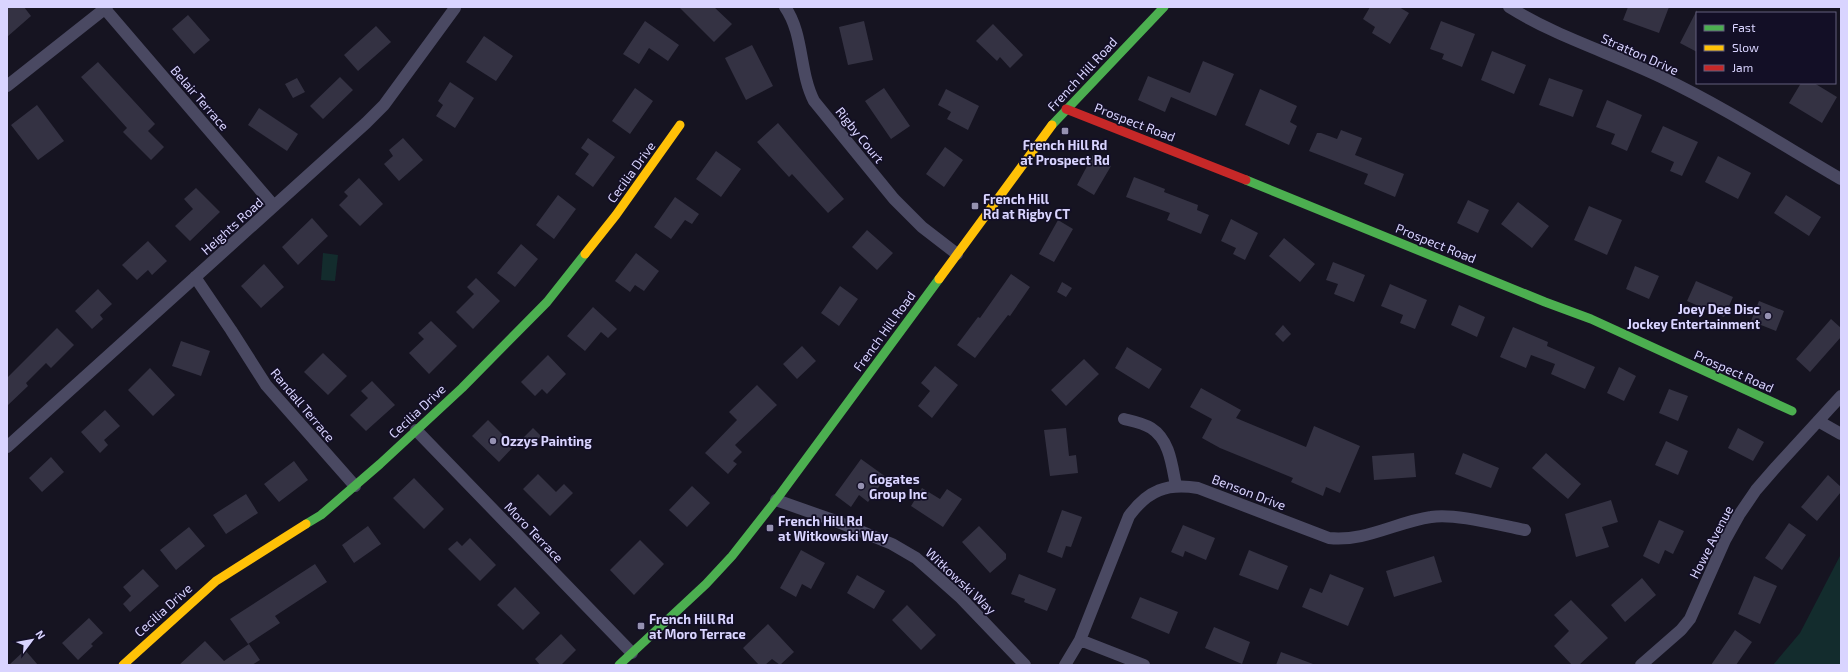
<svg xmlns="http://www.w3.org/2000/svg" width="1848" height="672" viewBox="0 0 1848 672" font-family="'Exo 2',sans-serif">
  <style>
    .green { fill: #132c2d }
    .building { fill: #343243 }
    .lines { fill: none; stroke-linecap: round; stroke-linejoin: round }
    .street { stroke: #4a4962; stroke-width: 12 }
    .fast { stroke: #4caf50; stroke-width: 9 }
    .slow { stroke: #ffc107; stroke-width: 9 }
    .jam { stroke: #c62828; stroke-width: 9 }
    .poi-dot { fill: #9591b1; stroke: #130f26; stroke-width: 1.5 }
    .labels { text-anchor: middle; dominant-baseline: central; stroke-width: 3.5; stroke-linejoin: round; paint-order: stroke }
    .street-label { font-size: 13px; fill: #d9d4ff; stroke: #130f26 }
    .poi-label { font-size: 13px; font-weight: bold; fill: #d9d4ff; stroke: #130f26; text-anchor: start }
  </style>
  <rect width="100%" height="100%" fill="#161421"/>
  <path class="green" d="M323 253 338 255 335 281 321 280Z
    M1841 554V665H1773L1800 633Z"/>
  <path class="building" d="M7 7H24L31 16 7 37Z
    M679 7H714L732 24 714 42Z
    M1370 7H1399L1409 13 1390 44 1372 33 1375 27 1363 19Z
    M1628 7H1669L1659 33 1623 20Z
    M1697 10V52L1680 43Z
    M188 15 210 40 194 54 172 29Z
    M645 21 679 45 668 61 649 48 639 64 623 54Z
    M864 21 873 60 848 65 839 27Z
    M1441 21 1475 34 1462 67 1442 59 1444 54 1430 49Z
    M993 24 1023 55 1010 68 1000 57 997 61 976 41Z
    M376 26 391 42 358 71 344 55Z
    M484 36 513 56 496 81 466 62Z
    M752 45 773 86 746 100 725 58Z
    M1492 51 1526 65 1514 94 1481 80Z
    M1203 61 1234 74 1216 116 1171 97 1165 112 1138 100 1148 76 1190 93Z
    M98 62 155 124 148 131 164 147 151 160 123 132 127 128 81 77Z
    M340 77 353 90 323 119 310 106Z
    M297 78 305 92 293 98 285 84Z
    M1549 78 1583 90 1573 117 1539 105Z
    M450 82 474 98 455 128 436 116 443 105 438 101Z
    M1801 83H1814L1837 97 1822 123 1789 103Z
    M635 88 653 101 630 134 612 121Z
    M884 88 910 126 891 139 865 101Z
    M946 89 979 106 968 130 947 119 951 112 938 105Z
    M1260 89 1297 106 1290 122 1297 126 1289 145 1245 125Z
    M1607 100 1642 115 1627 151 1611 144 1615 134 1596 127Z
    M37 105 64 141 38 160 11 125Z
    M259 108 298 134 287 151 248 125Z
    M778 123 844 199 828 213 792 174 789 177 757 142Z
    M1663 126 1698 142 1682 176 1670 171 1674 162 1651 152Z
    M1341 130 1362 138 1355 155 1404 174 1395 197 1364 184 1368 174 1309 151 1317 133H1321L1337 139Z
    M403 138 423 160 399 181 384 164 393 156 389 150Z
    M588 138 615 157 593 187 575 174 589 154 581 148Z
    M945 147 963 160 944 187 926 174Z
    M716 151 741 169 721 197 696 179Z
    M1093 155 1111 166 1094 195 1077 185Z
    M1718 156 1751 173 1738 199 1705 182Z
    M1134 177 1165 189 1164 192 1198 205 1197 210 1209 215 1201 234 1167 220 1170 213 1126 197Z
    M359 178 383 204 360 226 339 205 348 196 344 192Z
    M196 188 220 212 190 241 175 226 193 209 184 199Z
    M558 195 576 209 554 239 536 225Z
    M1786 195 1821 217 1809 236 1774 213Z
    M675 197 699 214 692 224 685 220 671 239 654 227Z
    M1468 200 1489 210 1478 233 1457 223Z
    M1518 202 1549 226 1532 248 1501 224Z
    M1589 206 1622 220 1607 255 1574 240Z
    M312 218 328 236 298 265 282 247Z
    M1231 219 1258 233 1245 260 1233 254 1236 248 1221 241Z
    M1058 220 1073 229 1054 262 1039 254Z
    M867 230 893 253 877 270 852 247Z
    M1284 238 1315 264 1300 282 1269 256Z
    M148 241 167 261 152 275 148 270 137 280 122 265Z
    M521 244 538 259 515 287 497 273Z
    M636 253 659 271 644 291 635 285 630 292 615 281Z
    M1333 262 1365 275 1354 302 1334 294 1338 284 1326 280Z
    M264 264 284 287 261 308 241 286Z
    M1635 266 1659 276 1649 299 1626 289Z
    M1011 274 1030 287 1010 316 1008 315 975 358 957 345 978 317 980 318Z
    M476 278 500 301 473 329 456 312 474 294 467 287Z
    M1696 281 1733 297 1724 317 1687 301Z
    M1062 282 1072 288 1066 297 1057 292Z
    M1390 284 1427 300 1415 329 1400 323 1403 315 1381 306Z
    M840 286 858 299 839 326 821 313Z
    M98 289 112 304 100 315 103 319 92 329 75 311Z
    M1759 301 1784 311 1776 331 1751 321Z
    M1459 305 1485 317 1477 337 1451 325Z
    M593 307 617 329 608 338 601 332 585 351 567 336Z
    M1831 319 1841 328V337L1810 372 1796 359Z
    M431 321 457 346 429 374 409 353 424 339 418 333Z
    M1283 325 1291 334 1283 342 1275 334Z
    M1513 327 1548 342 1547 346 1595 367 1585 389 1551 374 1555 364 1531 355 1526 368 1500 357Z
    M57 328 74 345 51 368 46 363 26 383 28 386 7 406V378Z
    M181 341 210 351 201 376 172 366Z
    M802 346 816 361 797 379 783 364Z
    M1127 347 1162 369 1149 389 1115 368Z
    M323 353 347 376 328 395 304 372Z
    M548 355 566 374 547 394 542 389 535 396 521 382Z
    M1084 359 1099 374 1066 406 1051 390Z
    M935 366 958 385 932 418 918 406 930 391 921 383Z
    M1619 367 1636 376 1624 401 1607 393Z
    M150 368 175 395 153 416 128 390Z
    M372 381 395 405 366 431 350 415 368 398 361 391Z
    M757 385 777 405 735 445 742 452 733 461 737 464 728 474 705 453 737 420 729 412Z
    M1201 388 1241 410 1236 418 1306 447 1314 426 1360 446 1340 493 1326 487 1323 496 1291 482 1293 478 1220 448 1202 438 1212 419 1190 407Z
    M1669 389 1688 396 1678 421 1659 413Z
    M105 410 120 426 104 440 108 445 100 453 81 432Z
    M488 420 514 446 499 462 472 436Z
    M533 428 541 436 531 446 523 438Z
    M1066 428 1069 456 1076 455 1078 473 1050 476 1044 430Z
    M1738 428 1764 442 1753 461 1728 448Z
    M1666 441 1688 451 1678 475 1655 465Z
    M1414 453 1416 477 1374 480 1372 456Z
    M1463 453 1499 468 1491 488 1455 474Z
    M1546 453 1581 484 1568 499 1532 468Z
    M51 457 64 472 42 492 29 478Z
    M861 459 886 477 868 502 859 495 851 507 835 495Z
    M294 461 308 480 279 502 264 484Z
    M538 474 556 492 564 484 573 493 550 516 523 489Z
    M1828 475 1841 487V492L1817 521 1801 507Z
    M414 478 444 509 424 529 393 498Z
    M692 486 710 503 687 527 669 510Z
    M922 488 940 499 947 489 962 499 943 527 911 506Z
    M246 494 258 513 226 534 213 515Z
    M1611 500 1618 522 1602 527 1609 547 1576 557 1565 514Z
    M1062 510 1082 517 1071 547 1066 546 1062 558 1047 552Z
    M1659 520 1684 531 1673 554 1665 550 1659 564 1643 556Z
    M1789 523 1806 535 1782 570 1765 558Z
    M1183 525 1215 538 1206 560 1185 551 1183 557 1171 552Z
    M368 526 381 544 354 563 342 545Z
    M979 526 1006 554V559L990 573 962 542Z
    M189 527 205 546 176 570 160 550Z
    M470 538 496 565 480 581 448 549 457 541 462 546Z
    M640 540 664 564 634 595 610 570Z
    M801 550 825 563 811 589 802 584 796 597 780 588Z
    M1249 550 1288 566 1278 590 1239 575Z
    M1434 556 1442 582 1394 597 1386 571Z
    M315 564 327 582 275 616 280 623 248 644 230 619Z
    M143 569 159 586 130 612 123 604 131 596 123 587Z
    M1019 574 1056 589 1047 611 1024 602 1025 599 1011 594Z
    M1330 574 1364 588 1348 626 1302 607 1310 588 1322 593Z
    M857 575 885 591 874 609 847 593Z
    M1754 576 1777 586 1760 624 1738 614Z
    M1642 578 1656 595 1625 622 1611 605Z
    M515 587 540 613 523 630 497 605Z
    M1140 597 1178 612 1169 634 1131 618Z
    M1571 600 1608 638 1579 665H1572L1554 646 1569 631 1554 615Z
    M907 605 936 635 921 650 892 620Z
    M89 618 103 633 91 644 93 646 78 660 62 643Z
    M768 624 794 652 780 665 772 659 765 665H759L743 648Z
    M1214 627 1250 642 1242 664 1205 648Z
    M1735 630 1752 642 1736 665H1711Z
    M561 634 576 650 561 665H540L535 659Z
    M205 641 224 661 249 644 260 660 252 665H179Z
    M25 650 38 665H9Z
    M1281 652 1313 664V665H1276Z"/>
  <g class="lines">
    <path class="street" d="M785 7C804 34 799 72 814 101L894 199 922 227 957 254
      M1509 7C1557 37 1611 53 1661 77 1724 107 1781 144 1841 179
      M105 9 274 206
      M7 86 107 7
      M195 277 231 330 266 385 355 486
      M1124 419C1132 421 1143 423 1151 428 1170 440 1172 466 1176 486
      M1818 421 1841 434
      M416 430 632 653
      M7 447 366 123 384 105 455 8
      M776 500 833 520 892 544 916 558 961 598 1025 665
      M1080 640 1144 665
      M1065 665 1080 640 1129 516C1148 490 1167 483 1198 488L1329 538C1365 542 1396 522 1431 517 1455 513 1499 525 1525 530
      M1641 665 1681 630 1690 619 1725 540 1739 515 1756 490 1776 467 1841 396"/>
    <path class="fast" d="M1052 125 1164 7
      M1246 180 1545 302 1591 319 1792 411
      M306 524 321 515 380 464 462 388 547 302 585 254
      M619 665 706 584 732 556 776 500 939 279"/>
    <path class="slow" d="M585 254 616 215 680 125
      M939 279 1052 125
      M123 665 216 581 306 524"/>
    <path class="jam" d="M1066 109 1246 180"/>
  </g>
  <g class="poi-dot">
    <rect x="1061" y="127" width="8" height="8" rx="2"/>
    <rect x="971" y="202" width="8" height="8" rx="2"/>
    <circle cx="1768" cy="316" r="4"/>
    <circle cx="493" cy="441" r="4"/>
    <circle cx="861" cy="486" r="4"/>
    <rect x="766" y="524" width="8" height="8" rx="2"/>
    <rect x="637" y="622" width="8" height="8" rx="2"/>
  </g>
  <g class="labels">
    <g class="street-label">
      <text transform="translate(1640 54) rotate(24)">Stratton Drive</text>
      <text transform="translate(1082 74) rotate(-47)">French Hill Road</text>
      <text transform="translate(200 98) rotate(49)">Belair Terrace</text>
      <text transform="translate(1135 122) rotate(21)">Prospect Road</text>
      <text transform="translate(860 135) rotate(51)">Rigby Court</text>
      <text transform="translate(631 172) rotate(-54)">Cecilia Drive</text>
      <text transform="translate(232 226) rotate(-42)">Heights Road</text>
      <text transform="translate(1436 243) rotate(22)">Prospect Road</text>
      <text transform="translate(884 331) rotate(-54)">French Hill Road</text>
      <text transform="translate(1734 371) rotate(24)">Prospect Road</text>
      <text transform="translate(303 405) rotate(50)">Randall Terrace</text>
      <text transform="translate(417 411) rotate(-43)">Cecilia Drive</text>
      <text transform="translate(1249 492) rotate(21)">Benson Drive</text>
      <text transform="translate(534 532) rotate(46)">Moro Terrace</text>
      <text transform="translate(1711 542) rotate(-63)">Howe Avenue</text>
      <text transform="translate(961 581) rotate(43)">Witkowski Way</text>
      <text transform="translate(163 610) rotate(-42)">Cecilia Drive</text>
    </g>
    <g class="poi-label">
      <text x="1065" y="145" text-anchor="middle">French Hill Rd<tspan x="1065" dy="15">at Prospect Rd</tspan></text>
      <text x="983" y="199">French Hill<tspan x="983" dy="15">Rd at Rigby CT</tspan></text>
      <text x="1760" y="309" text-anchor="end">Joey Dee Disc<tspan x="1760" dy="15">Jockey Entertainment</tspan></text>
      <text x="501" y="441">Ozzys Painting</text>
      <text x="869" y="479">Gogates<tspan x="869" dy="15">Group Inc</tspan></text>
      <text x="778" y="521">French Hill Rd<tspan x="778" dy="15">at Witkowski Way</tspan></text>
      <text x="649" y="619">French Hill Rd<tspan x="649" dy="15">at Moro Terrace</tspan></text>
    </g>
  </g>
  <rect width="1848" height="672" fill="none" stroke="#d9d4ff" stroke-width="16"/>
  <rect x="1696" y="12" width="140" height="72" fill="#130f26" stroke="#625e7d"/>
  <rect x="1704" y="25" width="20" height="6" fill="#4caf50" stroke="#625e7d"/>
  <text x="1732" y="32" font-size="12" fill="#d9d4ff">Fast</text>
  <rect x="1704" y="45" width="20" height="6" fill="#ffc107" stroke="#625e7d"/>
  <text x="1732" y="52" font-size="12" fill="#d9d4ff">Slow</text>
  <rect x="1704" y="65" width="20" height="6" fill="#c62828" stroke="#625e7d"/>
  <text x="1732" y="72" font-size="12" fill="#d9d4ff">Jam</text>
  <g transform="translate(32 640) rotate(58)" stroke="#130f26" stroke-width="3" paint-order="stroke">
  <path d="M0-3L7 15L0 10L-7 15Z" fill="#d9d4ff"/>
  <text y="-6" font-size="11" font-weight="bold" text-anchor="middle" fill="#d9d4ff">N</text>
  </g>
</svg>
